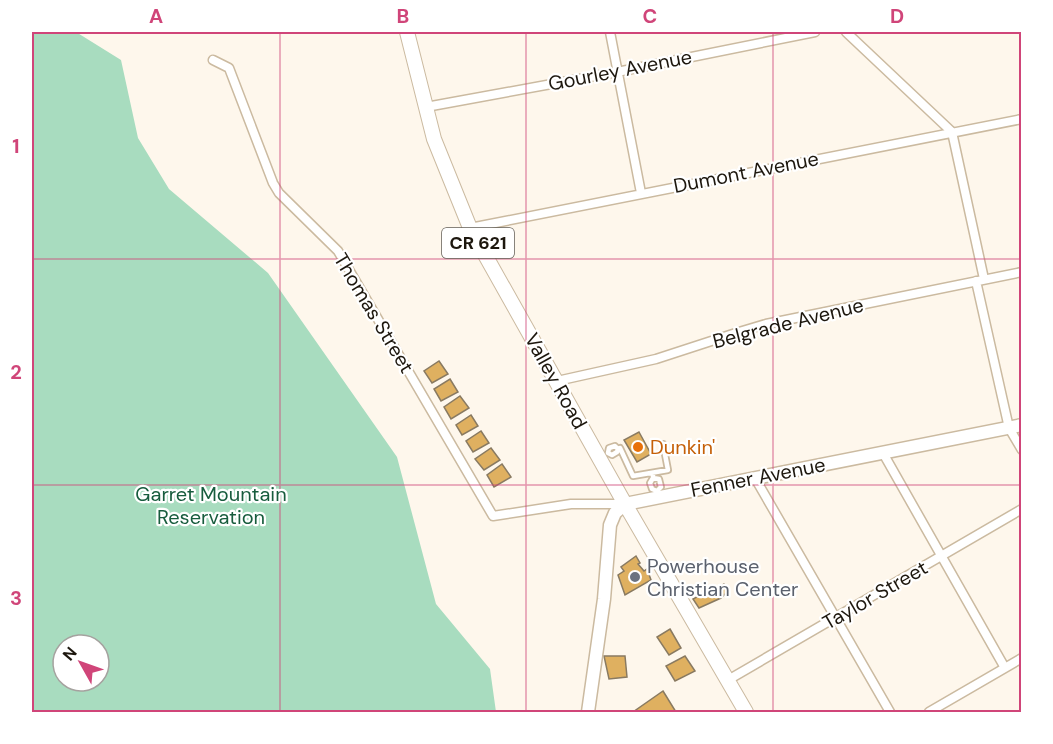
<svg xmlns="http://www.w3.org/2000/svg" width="1053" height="744" viewBox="0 0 1053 744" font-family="'DM Sans',sans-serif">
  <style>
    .park { fill: #a8dcbf; fill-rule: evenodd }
    .building { fill: #dfb060; stroke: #897a61; stroke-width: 1.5 }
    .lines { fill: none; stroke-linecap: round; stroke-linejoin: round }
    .lane-casing { stroke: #cbbaa0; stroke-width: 8 }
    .street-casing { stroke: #cbbaa0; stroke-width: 11 }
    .secondary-casing { stroke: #cbbaa0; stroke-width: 15 }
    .primary-casing { stroke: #cbbaa0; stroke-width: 16 }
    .lane { stroke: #fff; stroke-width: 4.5 }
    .street { stroke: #fff; stroke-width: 8 }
    .secondary { stroke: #fff; stroke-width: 12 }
    .primary { stroke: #fff; stroke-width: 14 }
    .grid { fill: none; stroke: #d04579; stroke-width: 1.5; stroke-opacity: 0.55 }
    .food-dot { fill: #e8710a; stroke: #fff; stroke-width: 2 }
    .worship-dot { fill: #6b7280; stroke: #fff; stroke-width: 2 }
    .labels { text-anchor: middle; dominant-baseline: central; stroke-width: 4.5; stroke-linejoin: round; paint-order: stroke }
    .shield { fill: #fff; stroke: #615d56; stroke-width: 1.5 }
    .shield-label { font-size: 18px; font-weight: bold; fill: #1d170e }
    .street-label { font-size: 20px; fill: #1d170e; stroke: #fff }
    .food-label { font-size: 20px; fill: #c56008; stroke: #fff; text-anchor: start }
    .park-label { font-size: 20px; fill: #175c3d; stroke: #fff }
    .worship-label { font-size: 20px; fill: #5b616d; stroke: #fff; text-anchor: start }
    .neatline { fill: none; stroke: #d04579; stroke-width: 2 }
    .grid-label { font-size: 20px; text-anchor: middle; font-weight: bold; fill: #d04579 }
  </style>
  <rect width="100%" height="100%" fill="#fef7ec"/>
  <path class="park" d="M32 32H76L121 60 138 138 169 189 268 273 397 457 436 604 490 669 496 712H32ZM63 645H99V681H63Z"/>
  <path class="building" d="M439 361 448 374 432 383 424 371Z
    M450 379 458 392 441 401 434 389Z
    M460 396 469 408 451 419 444 407Z
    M471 415 478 426 462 435 456 425Z
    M481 431 489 443 473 452 466 441Z
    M639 432 651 454 637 462 624 440Z
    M491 448 500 460 484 470 475 459Z
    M502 464 511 477 494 487 487 475Z
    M636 556 640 563 638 564 644 571 647 569 651 580 625 595 618 575 624 571 621 567Z
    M724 584 728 591 721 598 699 608 693 599 715 587 716 589Z
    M670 629 681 648 669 655 657 637Z
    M604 656H625L627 677 609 679Z
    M685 656 695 671 675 681 666 666Z
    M663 691 676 712H633Z"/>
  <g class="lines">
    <g class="lane-casing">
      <path id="lane" d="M618 449 617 452 612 455 608 453 609 448 615 446 618 449 620 448 633 476 668 470 663 444
        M653 475V478L650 483 652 489 657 491
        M653 478 659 479 661 487 657 491 658 496"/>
    </g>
    <g class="street-casing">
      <path id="street" d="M610 32 641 193
        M846 32 952 132 984 279
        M213 60 229 68 273 183 279 193 338 251 493 516 571 504H625
        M426 107 617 72 815 32
        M470 228 1022 119
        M976 281 1009 428 1022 450
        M557 381 656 359 739 332 766 324 1022 272
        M883 453 1005 668
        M755 478 890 712
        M728 680 1022 509
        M929 712 1022 658"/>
    </g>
    <g class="secondary-casing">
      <path id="secondary" d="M588 712 604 599 610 525 615 513 625 504 1022 425"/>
    </g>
    <g class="primary-casing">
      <path id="primary" d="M407 32 434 139 470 228 625 504 746 712"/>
    </g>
    <use href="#lane" class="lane"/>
    <use href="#street" class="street"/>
    <use href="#secondary" class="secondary"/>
    <use href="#primary" class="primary"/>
  </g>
  <path class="grid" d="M280 32V712M526 32V712M773 32V712M32 259H1022M32 485H1022"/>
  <circle class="food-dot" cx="638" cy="447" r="6"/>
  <circle class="worship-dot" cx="635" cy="577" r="6"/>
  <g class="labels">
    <rect class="shield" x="442" y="228" width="72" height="30" rx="4.5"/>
    <g class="shield-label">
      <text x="478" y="243">CR 621</text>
    </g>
    <g class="street-label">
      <text transform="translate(620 70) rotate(-11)">Gourley Avenue</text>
      <text transform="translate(746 172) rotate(-11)">Dumont Avenue</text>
      <text transform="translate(374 313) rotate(59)">Thomas Street</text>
      <text transform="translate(788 323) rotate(-14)">Belgrade Avenue</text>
      <text transform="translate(556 381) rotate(61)">Valley Road</text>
      <text transform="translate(758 477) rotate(-11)">Fenner Avenue</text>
      <text transform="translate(875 595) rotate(-30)">Taylor Street</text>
    </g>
    <g class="food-label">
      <text x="650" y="447">Dunkin'</text>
    </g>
    <g class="park-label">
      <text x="211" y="494">Garret Mountain<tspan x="211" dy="23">Reservation</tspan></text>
    </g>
    <g class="worship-label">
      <text x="647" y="566">Powerhouse<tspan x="647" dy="23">Christian Center</tspan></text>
    </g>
  </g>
  <rect width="1053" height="744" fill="none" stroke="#ffffff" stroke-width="66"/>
  <g transform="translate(81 663) rotate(310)"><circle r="28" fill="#ffffff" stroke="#a5a29f" stroke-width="1.5"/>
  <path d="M0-4.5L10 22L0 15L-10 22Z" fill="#d04579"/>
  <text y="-9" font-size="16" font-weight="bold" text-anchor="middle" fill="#1d170e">N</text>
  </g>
  <rect x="33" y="33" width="987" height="678" class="neatline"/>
  <g class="grid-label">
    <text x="156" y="23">A</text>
    <text x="403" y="23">B</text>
    <text x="650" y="23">C</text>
    <text x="897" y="23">D</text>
    <text x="16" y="153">1</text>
    <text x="16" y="379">2</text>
    <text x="16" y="605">3</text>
  </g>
</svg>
